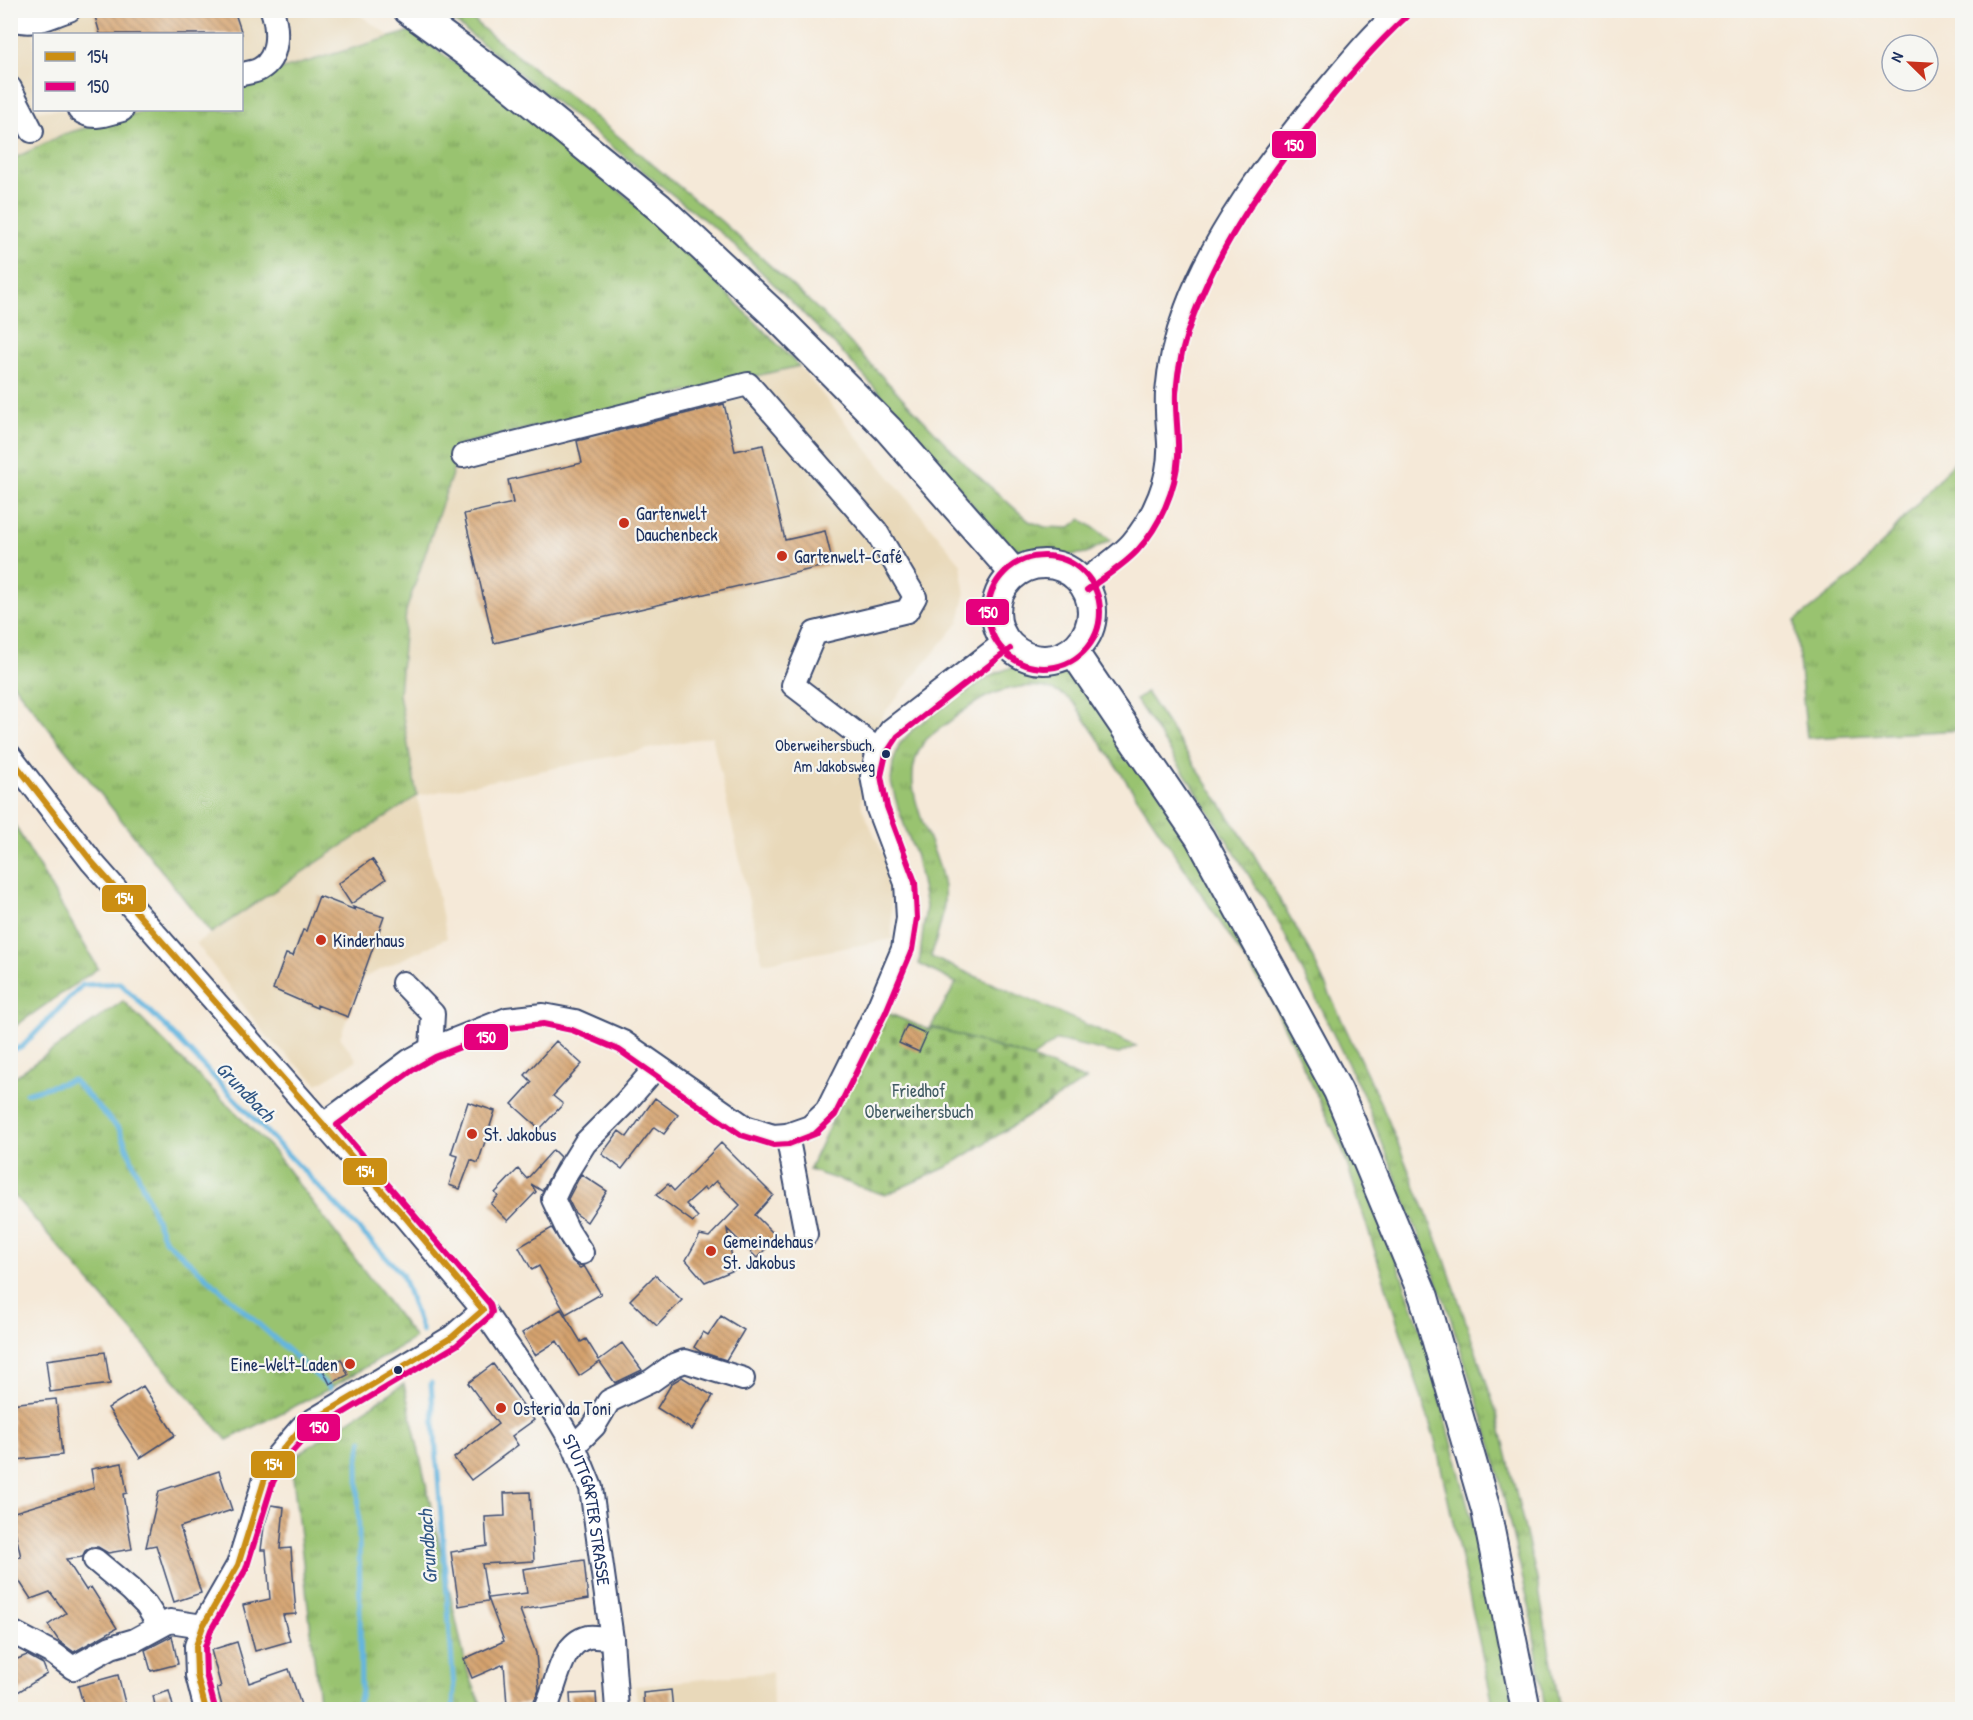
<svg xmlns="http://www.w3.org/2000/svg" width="1973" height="1720" viewBox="0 0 1973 1720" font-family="'Patrick Hand',sans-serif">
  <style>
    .built { fill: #e9d9ba }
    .grass { fill: url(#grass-tufts); stroke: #5a7967; stroke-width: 1.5 }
    .cemetery { fill: url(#cemetery-stones); stroke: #5a7967; stroke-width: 1.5 }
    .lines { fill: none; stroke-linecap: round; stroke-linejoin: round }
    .stream { stroke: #63b5df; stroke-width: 5 }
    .building { fill: url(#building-back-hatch) }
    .minor-casing { stroke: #3c4b70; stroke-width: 26 }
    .major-casing { stroke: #3c4b70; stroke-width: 32 }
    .minor { stroke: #fff; stroke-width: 22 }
    .major { stroke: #fff; stroke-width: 28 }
    .bus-1-casing { stroke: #f6f6f2; stroke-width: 10 }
    .bus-2-casing { stroke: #f6f6f2; stroke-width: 10 }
    .bus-1 { stroke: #cb8e13; stroke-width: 6 }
    .bus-2 { stroke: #e5007d; stroke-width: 6 }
    .poi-dot { fill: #c8321e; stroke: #f6f6f2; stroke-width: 2 }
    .bus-dot { fill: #1b2f5e; stroke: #f6f6f2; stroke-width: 2 }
    .labels { text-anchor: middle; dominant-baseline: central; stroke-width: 4.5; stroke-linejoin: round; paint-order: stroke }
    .bus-label { font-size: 16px; fill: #1b2f5e; stroke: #f6f6f2; text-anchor: end }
    .poi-label { font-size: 18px; fill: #1b2f5e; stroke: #f6f6f2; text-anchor: start }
    .park-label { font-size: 18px; fill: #415b63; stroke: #f6f6f2 }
    .street-label { font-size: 18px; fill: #1b2f5e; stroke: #f6f6f2 }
    .water-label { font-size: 20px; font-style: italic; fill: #315785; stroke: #f6f6f2 }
    .line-badge { stroke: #f6f6f2; stroke-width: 2 }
    .badge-label { font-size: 16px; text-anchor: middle; font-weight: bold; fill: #fff }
  </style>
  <defs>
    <pattern id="grass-tufts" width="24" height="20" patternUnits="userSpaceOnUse" patternTransform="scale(1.5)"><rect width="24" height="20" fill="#99c370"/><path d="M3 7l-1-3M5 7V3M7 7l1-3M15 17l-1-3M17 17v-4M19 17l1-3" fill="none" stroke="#7c9f5f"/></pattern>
    <pattern id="cemetery-stones" width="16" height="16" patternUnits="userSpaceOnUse" patternTransform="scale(1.5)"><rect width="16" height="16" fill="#99c370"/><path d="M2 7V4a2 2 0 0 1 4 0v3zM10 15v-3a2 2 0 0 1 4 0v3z" fill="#7c9f5f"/></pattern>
    <pattern id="building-back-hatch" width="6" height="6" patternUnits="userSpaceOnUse" patternTransform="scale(1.5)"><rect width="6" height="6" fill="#d5a36e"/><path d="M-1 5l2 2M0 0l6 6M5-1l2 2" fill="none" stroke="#ac855e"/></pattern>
  </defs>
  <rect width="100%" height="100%" fill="#f6f6f2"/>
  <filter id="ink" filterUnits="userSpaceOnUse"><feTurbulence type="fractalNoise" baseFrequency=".0167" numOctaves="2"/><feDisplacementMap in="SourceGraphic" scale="12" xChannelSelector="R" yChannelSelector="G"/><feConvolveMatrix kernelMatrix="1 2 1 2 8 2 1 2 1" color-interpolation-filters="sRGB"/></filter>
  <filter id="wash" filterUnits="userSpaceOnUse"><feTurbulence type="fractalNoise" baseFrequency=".008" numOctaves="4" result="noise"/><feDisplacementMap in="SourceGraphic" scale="24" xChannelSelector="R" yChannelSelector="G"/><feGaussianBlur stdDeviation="1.35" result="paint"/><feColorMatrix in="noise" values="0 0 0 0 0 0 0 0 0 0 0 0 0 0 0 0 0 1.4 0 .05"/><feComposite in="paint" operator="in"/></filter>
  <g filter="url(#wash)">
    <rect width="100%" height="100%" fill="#f5e9d8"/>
    <path class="built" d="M11 11H354L391 37 242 81V34H34V110H147L64 134 11 160Z
      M799 366 961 564 965 596 959 622 884 713 863 760 860 780 862 808 887 862 891 895 892 939 763 963 712 736 417 796 447 938 363 978 340 1037 357 1060 318 1084 268 1038 196 943 417 796 399 694 406 611 462 444Z
      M772 1672 773 1709H638L635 1686Z"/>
    <path class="grass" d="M441 11H468L471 17 482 28 578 103 721 221 822 313 968 467 1029 521 1045 527 1069 528 1081 519 1111 540 1086 553 1056 557H1039L1015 549 977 511 923 440 839 349 727 238Z
      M411 31 544 127 653 219 799 366 462 444 406 611 399 694 417 796 211 933 11 681V160L64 134 147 110H242V81Z
      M1962 453V730L1807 738 1795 621 1854 575Z
      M1038 661 1053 665 1076 677 1181 820 1342 1107 1430 1357 1510 1670 1513 1709H1494L1435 1440 1342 1148 1270 997 1075 704C1052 683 1024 683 995 693 977 700 960 713 945 725 938 730 929 736 924 742 893 785 935 838 943 881 948 906 938 933 931 957L1136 1046 1119 1054 1057 1040 1032 1058 931 1027 956 983 919 964 926 906 916 857 898 808 891 782 893 763 899 745 915 727 992 675 1017 665Z
      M1146 692 1250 848 1309 950 1387 1117 1444 1257 1497 1414 1537 1579 1560 1709H1545L1530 1610 1492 1447 1447 1307 1364 1097 1280 925 1193 786 1136 700Z
      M11 819 98 968 11 1029H10Z
      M123 1001 272 1149 415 1338 327 1390 227 1440 11 1192 10 1080Z
      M404 1384 467 1670 483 1709H320L291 1459Z"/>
    <path class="cemetery" d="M883 1011 929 1030 931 1027 1032 1058 1086 1080 947 1167 885 1195 809 1170Z"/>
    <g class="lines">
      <path class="stream" d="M10 1050 22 1047 82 985 120 983 168 1029 402 1274 422 1332
        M26 1093 73 1080 120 1130 164 1239 330 1388
        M431 1383 454 1689 453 1710
        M357 1710 361 1691 358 1462 362 1440"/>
    </g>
    <g id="blocks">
      <path class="building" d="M102 10H234L242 34H100L94 13Z
        M724 404 735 451 763 445 785 540 825 531 833 564 494 643 464 514 513 503 508 480 582 463 577 441Z
        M372 859 386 879 351 904 338 884Z
        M319 896 355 910 353 907 384 917 348 1017 317 1005V1008L273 989 286 954 293 956 303 930 306 931Z
        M907 1025 927 1034 919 1052 899 1043Z
        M556 1041 582 1064 553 1096 563 1104 540 1129 512 1104 532 1082 525 1075Z
        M655 1098 678 1115 664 1134 654 1127 622 1169 602 1154 619 1131 627 1137Z
        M468 1102 495 1111 478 1163 471 1160 460 1189 449 1185 458 1156 451 1154Z
        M721 1143 773 1195 755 1215 777 1237 757 1258 727 1229 734 1270 705 1282 686 1260 700 1235 709 1237 740 1205 716 1181 706 1190 704 1188 686 1204 698 1217 693 1222 656 1195 668 1184 674 1191Z
        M553 1150 560 1157 542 1191 531 1184 536 1192 508 1221 491 1204 498 1196 495 1193 518 1169 527 1179Z
        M581 1174 607 1191 587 1222 575 1213 568 1199Z
        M552 1228 571 1260 580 1268 584 1266 601 1294 566 1314 539 1266 532 1270 519 1247Z
        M655 1275 682 1300 657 1326 630 1300Z
        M561 1309 581 1342 586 1339 599 1360 622 1343 642 1370 615 1383 600 1362 579 1376 557 1341 535 1355 522 1333Z
        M721 1316 744 1330 726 1360 701 1352 694 1347 703 1332 708 1335Z
        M105 1352 110 1384 50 1392 46 1360Z
        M341 1359 348 1375 330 1384 322 1368Z
        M493 1364 534 1420 512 1436 518 1445 471 1480 454 1458 498 1424 468 1383Z
        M682 1377 713 1396 692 1430 657 1408 672 1383Z
        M143 1386 175 1435 140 1458 108 1408Z
        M56 1399 62 1455 16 1460 10 1404Z
        M122 1463 127 1493 123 1494 132 1549 108 1553 98 1547H91L85 1551 82 1557 66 1559 86 1590 91 1587 117 1628 74 1652 59 1641 48 1625 66 1613 50 1592 31 1599 18 1579 10 1583V1558L21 1557 11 1513 94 1488 91 1469Z
        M219 1471 232 1510 180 1527 201 1593 174 1602 156 1545 146 1547 159 1491Z
        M530 1492 534 1561 482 1564 488 1601 459 1606 451 1552 487 1546 485 1517 505 1516 504 1493Z
        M271 1505 284 1507 280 1549 291 1548 296 1614 283 1615 290 1641 255 1651 243 1605 270 1599 266 1550H261L264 1527Z
        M584 1560 588 1599 520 1610 536 1653 539 1690 533 1703 507 1705 504 1664 472 1678 464 1659 504 1641 488 1598 527 1593 523 1569Z
        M172 1636 178 1664 151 1671 145 1650Z
        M237 1642 249 1683 289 1669 301 1705 288 1710H223L217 1688 221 1687 211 1650Z
        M27 1655 43 1664 47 1674 10 1697V1662Z
        M118 1675 125 1703 103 1710H85L78 1686Z
        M671 1690 673 1710H644L643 1693Z
        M169 1691 174 1710H156L153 1696Z
        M596 1693 597 1710H571L570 1694Z"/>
    </g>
  </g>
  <g filter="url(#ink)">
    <use href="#blocks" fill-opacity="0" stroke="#3c4b70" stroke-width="1.5"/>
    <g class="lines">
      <g class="minor-casing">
        <g id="minor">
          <path d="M10 19C36 26 45 18 69 10"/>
          <path d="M242 74C247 73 255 72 260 69 280 58 278 28 272 10"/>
          <path d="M10 88 32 131"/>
          <path d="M79 110C93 121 107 114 122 110"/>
          <path d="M463 456 748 384 876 531 915 597 907 611 815 633 793 685 878 750"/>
          <path d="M1082 583C1097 571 1119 558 1132 543 1154 517 1171 478 1169 443 1168 426 1166 410 1167 393 1169 364 1176 336 1186 309 1214 233 1269 161 1320 98 1345 68 1370 36 1400 10"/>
          <path id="s1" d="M10 756 92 862 405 1217 483 1310 557 1417 574 1446 591 1488 612 1639 617 1710"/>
          <path d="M403 983 433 1014 431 1049"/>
          <path d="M324 1124 409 1061 431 1049 507 1019 543 1015 575 1021 623 1042 745 1127 773 1136 787 1135 810 1127 827 1111 878 1008 903 949 908 918 906 883 878 809 872 776 878 750 891 730 1005 642"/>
          <path d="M787 1135 806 1234"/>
          <path d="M582 1253 568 1231 553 1199 562 1180 585 1143 625 1103 657 1066"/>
          <path d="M574 1446 594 1426 609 1401 651 1381 672 1366 685 1361 743 1379"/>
          <path d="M95 1560 131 1590 146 1605 159 1625"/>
          <path d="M10 1631 54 1654 73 1668 111 1647 135 1640 170 1621 203 1626"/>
          <path d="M206 1710 197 1675 196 1646 203 1626 238 1565 265 1478 278 1455 302 1427 452 1337 483 1310"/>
          <path d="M545 1710C557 1687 559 1644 588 1637 595 1636 605 1638 612 1639"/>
        </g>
      </g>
      <g class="major-casing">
        <path id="major" d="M408 10 496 74 659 207 776 316 888 429 1015 574
          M996 612a48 48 0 1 1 96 0a48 48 0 1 1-96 0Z
          M1073 651 1200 838 1338 1091 1424 1297 1486 1510 1526 1710"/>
      </g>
      <use href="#minor" class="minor"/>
      <use href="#major" class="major"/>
      <g class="bus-1-casing">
        <path id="bus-1" d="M10 757 92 862 405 1217 483 1310
          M206 1710 197 1675 196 1646 203 1626 238 1565 265 1478 278 1455 302 1427 452 1337 483 1310"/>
      </g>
      <g class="bus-2-casing">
        <path id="bus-2" d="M988 612a56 56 0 1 1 112 0a56 56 0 1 1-112 0Z
          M1087 590C1104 577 1123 566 1137 551 1160 526 1176 490 1178 456 1179 435 1175 414 1176 393 1178 366 1184 339 1194 314 1222 240 1269 176 1318 114 1346 80 1374 46 1406 17
          M215 1708 206 1674 205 1647 211 1630 246 1569 273 1482 285 1460 308 1434 457 1345 489 1317 492 1312 490 1304 337 1125 414 1069 435 1057 509 1028 543 1024 572 1030 619 1050 741 1135 773 1145 789 1144 815 1134 835 1115 886 1012 912 950 917 918 915 882 887 807 881 776 886 754 898 736 1010 649"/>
      </g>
      <use href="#bus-1" class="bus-1"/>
      <use href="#bus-2" class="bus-2"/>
    </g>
  </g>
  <g class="poi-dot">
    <circle cx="624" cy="523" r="6"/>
    <circle cx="782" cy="556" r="6"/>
    <circle cx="321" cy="940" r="6"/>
    <circle cx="472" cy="1134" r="6"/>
    <circle cx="711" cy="1251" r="6"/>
    <circle cx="350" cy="1364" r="6"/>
    <circle cx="501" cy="1408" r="6"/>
  </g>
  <g class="bus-dot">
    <circle cx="886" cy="754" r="5"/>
    <circle cx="398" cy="1370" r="5"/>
  </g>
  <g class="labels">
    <g class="bus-label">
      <text x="875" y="745">Oberweihersbuch,<tspan x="875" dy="21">Am Jakobsweg</tspan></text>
    </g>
    <g class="poi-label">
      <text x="636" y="513">Gartenwelt<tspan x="636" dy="21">Dauchenbeck</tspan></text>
      <text x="794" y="556">Gartenwelt-Café</text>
      <text x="333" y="940">Kinderhaus</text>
      <text x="484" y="1134">St. Jakobus</text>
      <text x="723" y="1241">Gemeindehaus<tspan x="723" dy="21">St. Jakobus</tspan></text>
      <text x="338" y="1364" text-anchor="end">Eine-Welt-Laden</text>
      <text x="513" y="1408">Osteria da Toni</text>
    </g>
    <g class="park-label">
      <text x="919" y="1090">Friedhof<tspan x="919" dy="21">Oberweihersbuch</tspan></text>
    </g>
    <g class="street-label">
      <text stroke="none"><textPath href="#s1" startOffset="958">STUTTGARTER STRASSE</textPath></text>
    </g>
    <g class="water-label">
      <text transform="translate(246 1091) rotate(46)">Grundbach</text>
      <text transform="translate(427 1547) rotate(-94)">Grundbach</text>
    </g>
  </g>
  <g class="line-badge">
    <rect x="1271" y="130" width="46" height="29" rx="6" fill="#e5007d"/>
    <rect x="965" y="598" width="45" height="28" rx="6" fill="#e5007d"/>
    <rect x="101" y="884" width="46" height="29" rx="6" fill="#cb8e13"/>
    <rect x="463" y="1023" width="46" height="28" rx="6" fill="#e5007d"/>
    <rect x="342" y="1157" width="46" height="29" rx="6" fill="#cb8e13"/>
    <rect x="296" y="1413" width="45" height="29" rx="6" fill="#e5007d"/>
    <rect x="250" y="1450" width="46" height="29" rx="6" fill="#cb8e13"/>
  </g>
  <g class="badge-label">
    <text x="1294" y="151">150</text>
    <text x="988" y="618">150</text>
    <text x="124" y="904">154</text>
    <text x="486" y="1043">150</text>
    <text x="365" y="1177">154</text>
    <text x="319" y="1433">150</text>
    <text x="273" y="1470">154</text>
  </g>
  <rect width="1973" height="1720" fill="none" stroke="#f6f6f2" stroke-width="36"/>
  <rect x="33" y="33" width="210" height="78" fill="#f6f6f2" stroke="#9ea6b7" stroke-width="1.5"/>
  <rect x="45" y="52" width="30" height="9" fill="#cb8e13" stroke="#9ea6b7" stroke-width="1.5"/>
  <text x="87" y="63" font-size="18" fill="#1b2f5e">154</text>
  <rect x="45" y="82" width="30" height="9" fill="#e5007d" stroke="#9ea6b7" stroke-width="1.5"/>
  <text x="87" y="93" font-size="18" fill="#1b2f5e">150</text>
  <g transform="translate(1910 63) rotate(294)"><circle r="28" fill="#f6f6f2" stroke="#9ea6b7" stroke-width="1.5"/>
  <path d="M0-4.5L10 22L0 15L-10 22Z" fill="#c8321e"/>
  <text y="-9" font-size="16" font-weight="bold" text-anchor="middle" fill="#1b2f5e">N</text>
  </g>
</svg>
